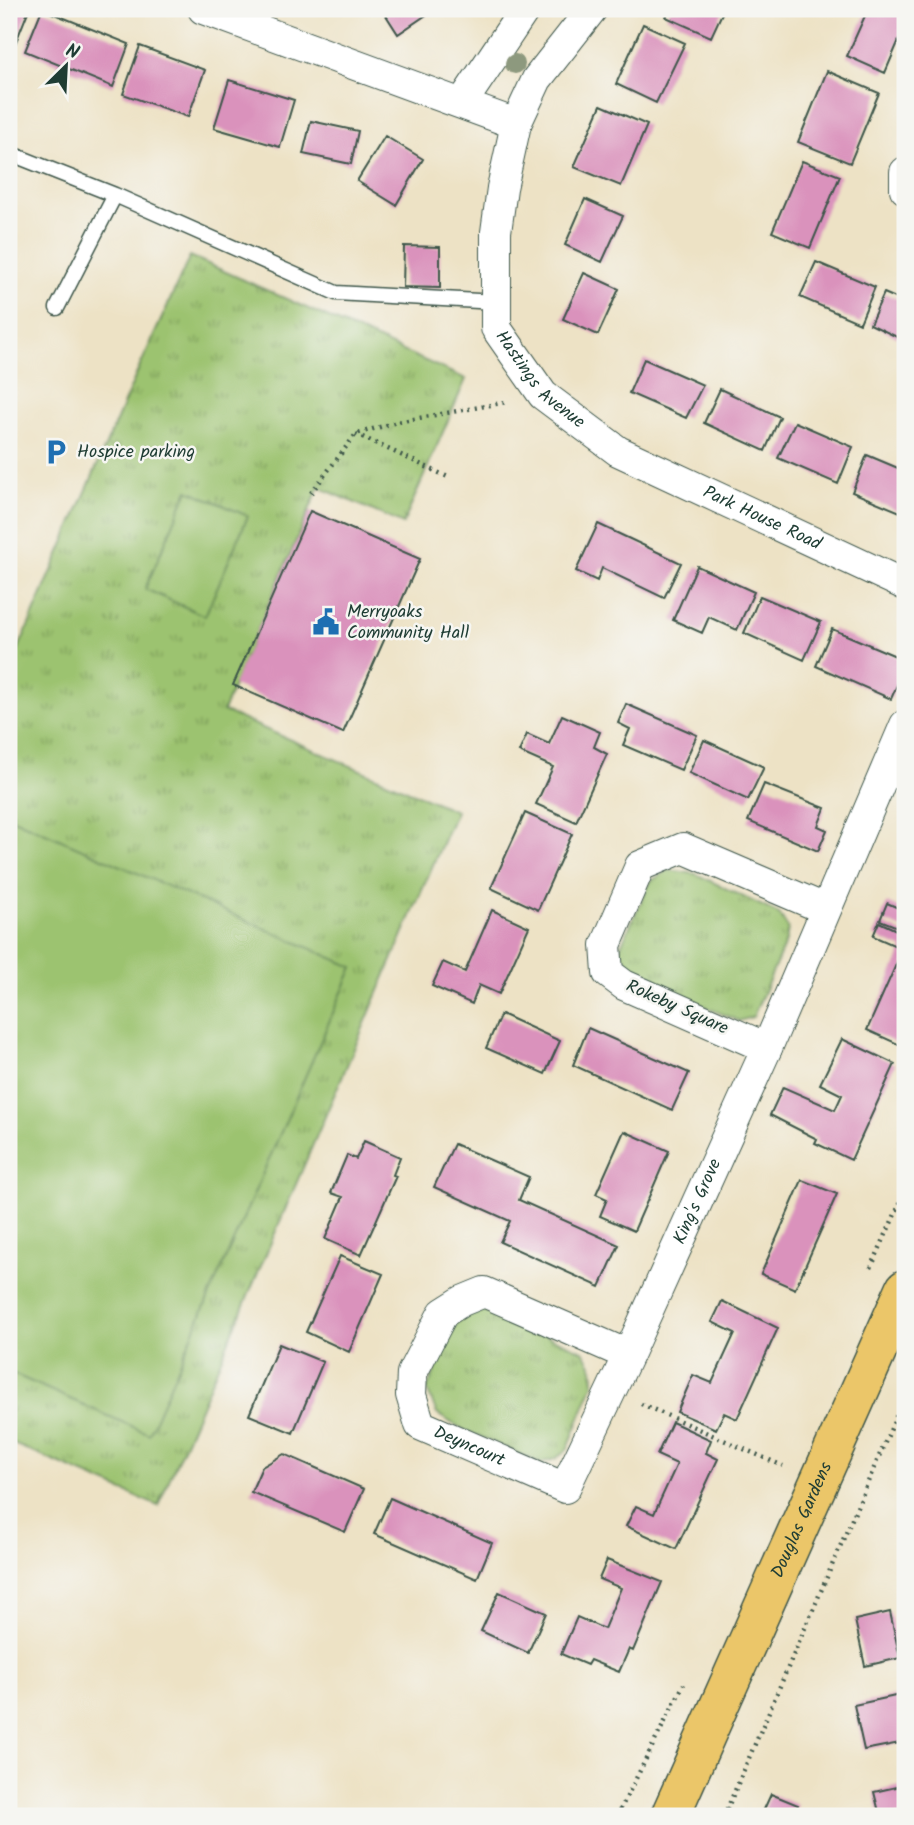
<svg xmlns="http://www.w3.org/2000/svg" width="914" height="1825" viewBox="0 0 914 1825" font-family="Kalam,sans-serif">
  <style>
    .grass { fill: url(#grass-tufts); stroke: #5e8052; stroke-width: 2 }
    .pitch { fill: #9cc36f; stroke: #5e8052; stroke-width: 2 }
    .building { fill: #da92bc }
    .lines { fill: none; stroke-linecap: round; stroke-linejoin: round }
    .service-casing { stroke: #3e564a; stroke-width: 17 }
    .minor-casing { stroke: #3e564a; stroke-width: 32 }
    .trunk-casing { stroke: #3e564a; stroke-width: 41 }
    .path { stroke: #3e564a; stroke-width: 4.5; stroke-dasharray: 2 5; stroke-linecap: butt }
    .service { stroke: #fff; stroke-width: 14 }
    .minor { stroke: #fff; stroke-width: 30 }
    .trunk { stroke: #ebc669; stroke-width: 38 }
    .tree { fill: #8d997e }
    .labels { text-anchor: middle; dominant-baseline: central; stroke-width: 5; stroke-linejoin: round; paint-order: stroke }
    .street-label { font-size: 18px; fill: #1f3d34; stroke: #f6f6f2 }
    .poi-label { font-size: 18px; fill: #1f3d34; stroke: #f6f6f2; text-anchor: start }
  </style>
  <defs>
    <pattern id="grass-tufts" width="24" height="20" patternUnits="userSpaceOnUse" patternTransform="scale(1.75)"><rect width="24" height="20" fill="#9cc36f"/><path d="M3 7l-1-3M5 7V3M7 7l1-3M15 17l-1-3M17 17v-4M19 17l1-3" fill="none" stroke="#7fa05c"/></pattern>
  </defs>
  <rect width="100%" height="100%" fill="#f6f6f2"/>
  <filter id="ink" filterUnits="userSpaceOnUse"><feTurbulence type="fractalNoise" baseFrequency=".0143" numOctaves="2"/><feDisplacementMap in="SourceGraphic" scale="14" xChannelSelector="R" yChannelSelector="G"/><feConvolveMatrix kernelMatrix="1 2 1 2 8 2 1 2 1" color-interpolation-filters="sRGB"/></filter>
  <filter id="wash" filterUnits="userSpaceOnUse"><feTurbulence type="fractalNoise" baseFrequency=".00686" numOctaves="4" result="noise"/><feDisplacementMap in="SourceGraphic" scale="28" xChannelSelector="R" yChannelSelector="G"/><feGaussianBlur stdDeviation="1.57" result="paint"/><feColorMatrix in="noise" values="0 0 0 0 0 0 0 0 0 0 0 0 0 0 0 0 0 1.4 0 .05"/><feComposite in="paint" operator="in"/></filter>
  <g filter="url(#wash)">
    <rect width="100%" height="100%" fill="#ede2c5"/>
    <path class="grass" d="M190 256 466 379 403 524 319 487 223 711 456 811 158 1506 9 1442V671L136 375Z
      M669 870 696 874 779 914 788 928 786 941 753 1017 739 1021 629 975 620 963V947L651 881Z
      M477 1310 493 1313 583 1351 593 1368 594 1383 567 1450 555 1459 540 1463 460 1428 437 1414 427 1389 457 1321Z"/>
    <path class="pitch" d="M188 490 248 516 205 616 145 589Z
      M11 818 353 967 149 1434 9 1372V823Z"/>
    <g id="blocks">
      <path class="building" d="M9 9H29L13 49 9 47Z
        M42 9 129 44 113 87 25 51Z
        M382 9H435L398 34Z
        M670 9H724L711 37 666 17Z
        M868 9H905V26L885 73 847 56Z
        M643 24 685 43 656 103 616 84Z
        M140 46 205 70 188 117 123 94Z
        M827 71 879 93 850 163 798 142Z
        M229 80 294 100 280 147 214 128Z
        M601 105 647 125 621 186 574 167Z
        M311 121 358 131 351 164 303 154Z
        M385 136 423 159 396 205 357 181Z
        M802 161 840 176 810 248 772 232Z
        M585 199 623 216 602 262 565 245Z
        M404 246 440 247V288L403 287Z
        M816 262 875 287 860 323 800 297Z
        M584 273 619 289 598 335 563 319Z
        M884 293 905 302V341L870 324Z
        M644 359 703 385 686 418 629 393Z
        M720 389 780 417 765 451 704 423Z
        M795 422 853 447 838 484 778 458Z
        M867 455 905 471V514L852 492Z
        M310 511 420 559 343 733 233 685Z
        M598 524 681 563 664 598 602 568 597 581 576 571Z
        M697 566 754 592 737 630 709 617 702 633 673 620Z
        M760 596 821 622 804 660 744 633Z
        M832 629 905 660V667L891 699 816 666Z
        M626 704 697 735 681 770 623 745 630 729 618 723Z
        M562 715 600 732 594 747 607 754 576 822 536 804 553 767 519 752 527 734 549 744Z
        M704 740 764 767 748 800 689 773Z
        M764 784 825 808 818 826 827 830 818 851 748 821Z
        M525 813 572 834 538 910 491 888Z
        M887 903 905 911V930L880 920Z
        M492 910 529 927 499 994 479 985 472 1004 432 986 443 962 465 972Z
        M879 922 905 934V1032L900 1045 867 1030 903 949 873 936Z
        M501 1014 560 1041 545 1074 486 1048Z
        M588 1028 689 1073 672 1110 573 1065Z
        M842 1039 895 1064 851 1160 815 1143 817 1139 770 1115 783 1087 835 1110 842 1095 820 1084Z
        M624 1131 669 1151 634 1231 600 1216 607 1199 596 1194Z
        M364 1141 400 1157 393 1175 396 1176 361 1255 325 1239 343 1197 331 1193 347 1155 356 1159Z
        M454 1144 529 1177 519 1200 619 1245 600 1287 500 1242 510 1221 434 1187Z
        M802 1180 837 1194 795 1289 761 1274Z
        M340 1256 383 1274 349 1352 306 1332Z
        M722 1301 778 1328 737 1419 724 1413 716 1429 677 1412 693 1375 712 1383 735 1333 712 1322Z
        M279 1344 323 1362 293 1433 249 1415Z
        M672 1422 711 1440 706 1453 718 1459 676 1549 626 1526 636 1506 654 1514 677 1464 657 1455Z
        M284 1454 364 1489 345 1532 251 1492 262 1467Z
        M390 1498 492 1543 477 1579 374 1534Z
        M607 1560 662 1582 633 1651 629 1649 619 1672 590 1660 587 1665 561 1654 577 1617 604 1629 621 1588 599 1579Z
        M499 1592 546 1613 528 1653 481 1631Z
        M890 1612 900 1658 865 1666 855 1620Z
        M900 1695 905 1716V1742L864 1750 854 1705Z
        M905 1785V1816H880L874 1792Z
        M771 1794 798 1805 793 1816H761Z"/>
    </g>
  </g>
  <g filter="url(#ink)">
    <use href="#blocks" fill-opacity="0" stroke="#3e564a" stroke-width="2"/>
    <g class="lines">
      <g class="service-casing">
        <path id="service" d="M9 153 115 195 336 293 496 302
          M57 308 115 195"/>
      </g>
      <g class="minor-casing">
        <g id="minor">
          <path d="M203 9 516 124"/>
          <path id="s1" d="M592 9 537 79 516 124 502 188 496 232V328L543 395 618 451 905 585"/>
          <path d="M462 103 525 9"/>
          <path d="M905 172V189"/>
          <path d="M767 1048 624 985 608 973 606 945 640 866 683 848 825 909"/>
          <path id="s2" d="M628 1355 484 1292 462 1301 443 1313 412 1373 411 1395 420 1425 565 1488 628 1355 767 1048 905 725"/>
        </g>
      </g>
      <g class="trunk-casing">
        <g id="trunk">
          <path id="s3" d="M670 1816 905 1289"/>
        </g>
      </g>
      <path class="path" d="M356 434 450 478
        M311 493 356 434 397 422 507 402
        M871 1268 905 1192
        M641 1404 783 1466
        M617 1816 684 1684
        M724 1816 905 1396"/>
      <use href="#service" class="service"/>
      <use href="#minor" class="minor"/>
      <use href="#trunk" class="trunk"/>
    </g>
    <circle class="tree" cx="515" cy="64" r="10"/>
  </g>
  <defs>
    <g id="parking-bare" transform="scale(2.1)"><path d="M-3.5-5.5H1a3.5 3.5 0 0 1 0 7H-1V5.5H-3.5ZM-1-3.4V-.6H.8a1.4 1.4 0 0 0 0-2.8Z" fill="#1f6fb2" stroke="#f6f6f2" stroke-width="2.5" paint-order="stroke"/></g>
    <g id="civic-bare" transform="scale(2.1)"><path d="M-.6-6.5H3V-4.5H.6V-3L4-1V1h2V6H-6V1h2V-1L-.6-3ZM-1.2 2.5V6h2.4V2.5Z" fill="#1f6fb2" stroke="#f6f6f2" stroke-width="2.5" paint-order="stroke"/></g>
  </defs>
  <g fill-rule="evenodd">
    <use href="#parking-bare" x="56" y="452"/>
    <use href="#civic-bare" x="326" y="622"/>
  </g>
  <g class="labels">
    <g class="street-label">
      <text stroke="none"><textPath href="#s1" startOffset="413">Hastings Avenue</textPath></text>
      <text stroke="none"><textPath href="#s1" startOffset="679">Park House Road</textPath></text>
      <text transform="translate(677 1008) rotate(24)">Rokeby Square</text>
      <text stroke="none"><textPath href="#s2" startOffset="798">King's Grove</textPath></text>
      <text stroke="none"><textPath href="#s2" startOffset="378">Deyncourt</textPath></text>
      <text stroke="none"><textPath href="#s3" startOffset="324">Douglas Gardens</textPath></text>
    </g>
    <g class="poi-label">
      <text x="77" y="452">Hospice parking</text>
      <text x="347" y="612">Merryoaks<tspan x="347" dy="21">Community Hall</tspan></text>
    </g>
  </g>
  <rect width="914" height="1825" fill="none" stroke="#f6f6f2" stroke-width="35"/>
  <g transform="translate(66 66) rotate(24)" stroke="#f6f6f2" stroke-width="5" paint-order="stroke">
  <path d="M0-5L12 26L0 18L-12 26Z" fill="#1f3d34"/>
  <text y="-10" font-size="19" font-weight="bold" text-anchor="middle" fill="#1f3d34">N</text>
  </g>
</svg>
